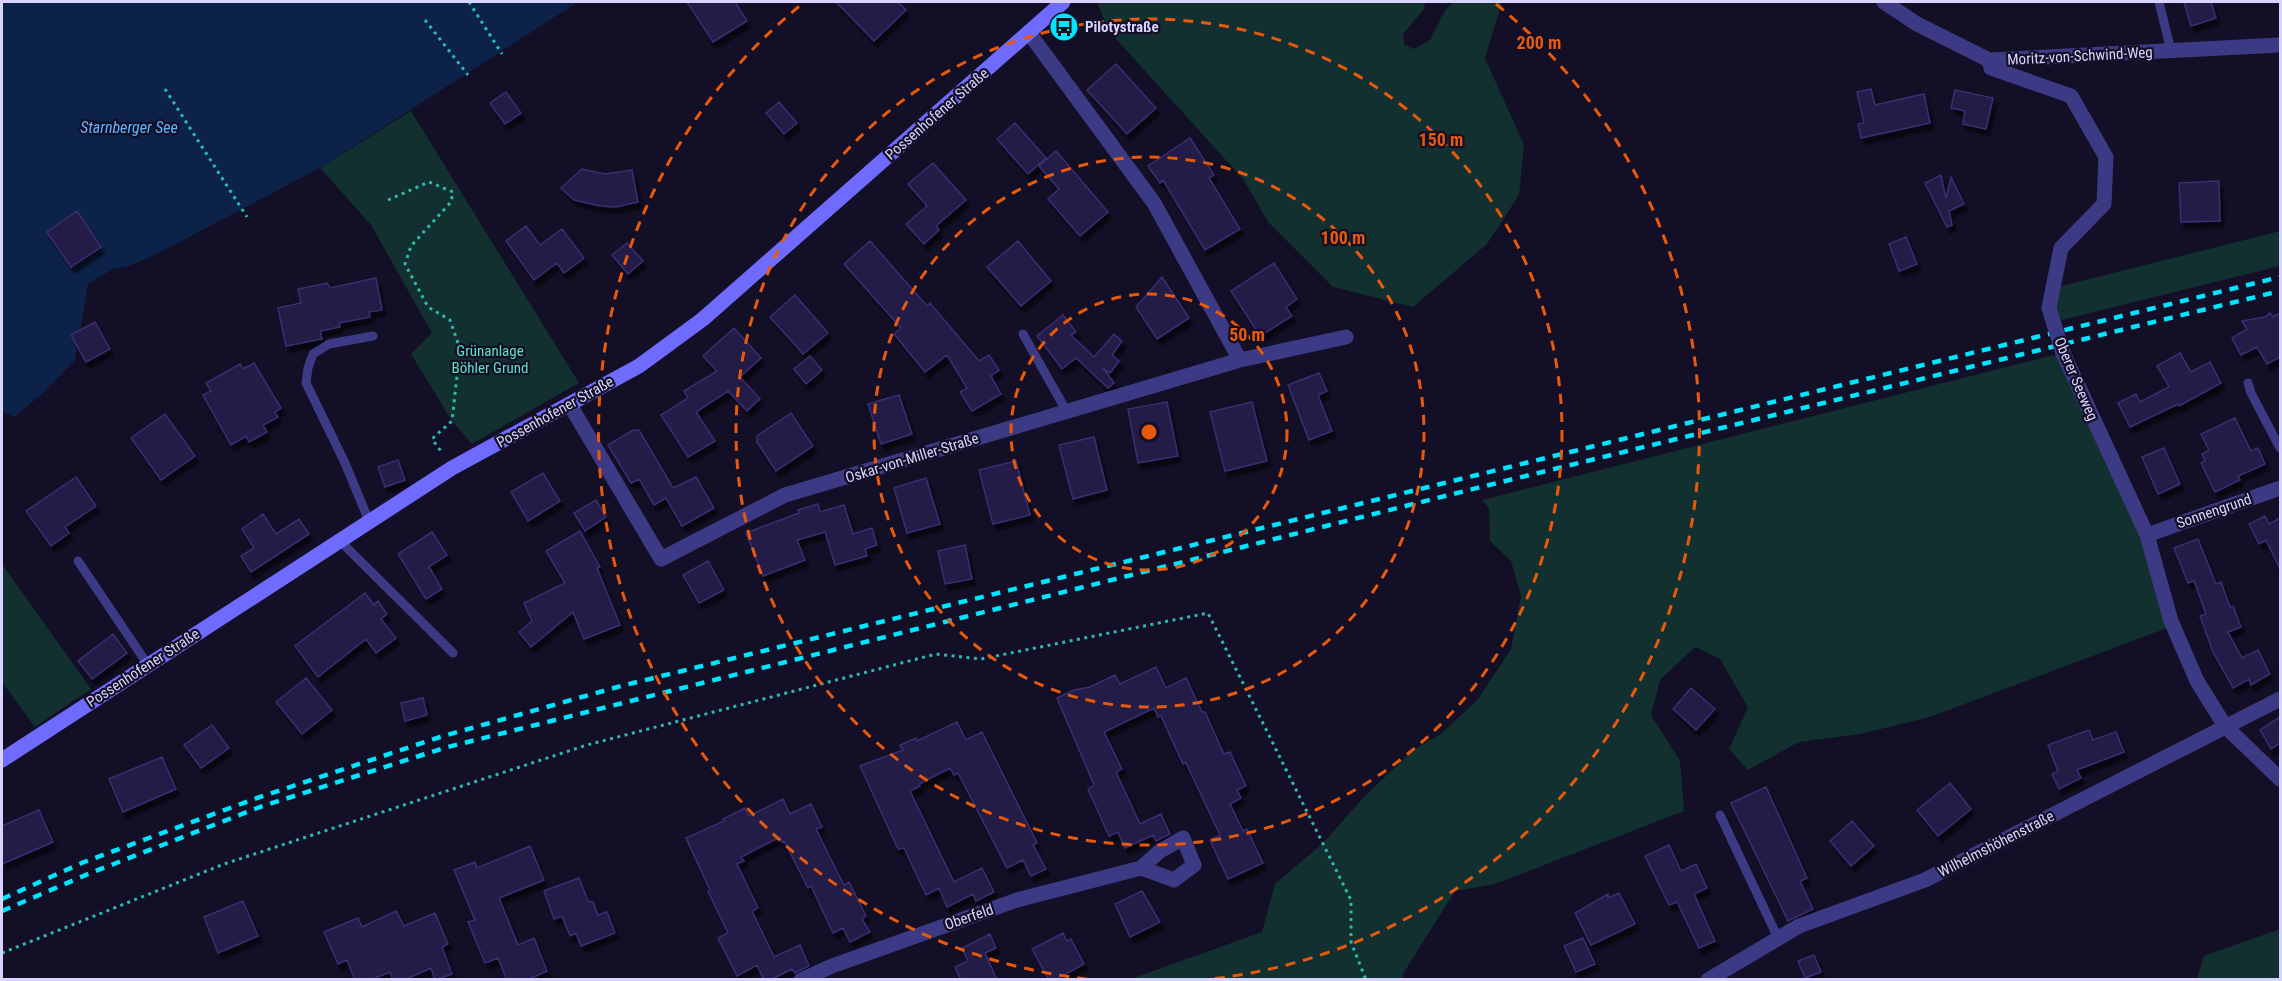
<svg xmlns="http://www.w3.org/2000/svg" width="2282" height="981" viewBox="0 0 2282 981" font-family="'Roboto Condensed',sans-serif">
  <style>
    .green { fill: #12302f }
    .water { fill: #0c2248 }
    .building { fill: #241b47; stroke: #3b2d73; stroke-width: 1.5; filter: url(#shadow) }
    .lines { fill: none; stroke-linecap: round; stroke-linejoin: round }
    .path { stroke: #2fb8b0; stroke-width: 3; stroke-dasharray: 3 4.5; stroke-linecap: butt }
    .service { stroke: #3d3a85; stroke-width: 9 }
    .minor { stroke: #3d3a85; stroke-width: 15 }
    .secondary { stroke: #6f6bff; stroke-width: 15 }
    .rail { stroke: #00e5ff; stroke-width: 4.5; stroke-dasharray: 9 8; stroke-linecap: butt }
    .minor-bridge { stroke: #3d3a85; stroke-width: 15 }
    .ring { fill: none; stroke: #e8590c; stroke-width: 3; stroke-dasharray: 10 8 }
    .labels { text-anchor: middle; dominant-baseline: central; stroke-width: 4.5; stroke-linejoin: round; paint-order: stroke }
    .poi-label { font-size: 15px; font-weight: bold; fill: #d9d4ff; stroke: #130f26; text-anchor: start }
    .street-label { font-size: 15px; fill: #d9d4ff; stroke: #130f26 }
    .park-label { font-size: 15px; fill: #5fe0c0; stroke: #130f26 }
    .water-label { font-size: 16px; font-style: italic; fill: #62b6ff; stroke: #130f26 }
    .centre { fill: #e8590c; stroke: #130f26; stroke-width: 3 }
    .ring-label { font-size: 18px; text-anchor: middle; font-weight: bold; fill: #e8590c; stroke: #130f26; stroke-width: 4.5; stroke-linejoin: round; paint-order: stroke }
  </style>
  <defs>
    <filter id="shadow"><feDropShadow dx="3.5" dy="6" stdDeviation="1.5" flood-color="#0009"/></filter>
  </defs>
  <rect width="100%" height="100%" fill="#130f26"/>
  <path class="green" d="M1097 2H1425L1424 9 1403 34 1404 44 1414 49 1430 40 1446 9 1454 2H1502L1485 58 1524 145 1519 195 1487 244 1413 307 1333 287 1269 223 1243 179 1108 30Z
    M411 111 579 383 472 444 452 421 411 354 432 333 371 225 320 168Z
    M2280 231V266L2058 321 2054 305 2058 287Z
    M2058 354 2141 536 2167 628 1930 717 1860 734 1799 742 1748 770 1729 749 1748 707 1720 659 1695 647 1660 680 1651 715 1680 761 1684 811 1495 884 1455 891 1403 974V979L1128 980 1262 932 1275 884 1322 844 1365 796 1413 750 1441 734 1478 699 1511 649 1521 596 1511 561 1490 541 1489 508 1482 500Z
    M2 564 91 689 35 727 2 682Z
    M2280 929V979H2197L2204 956Z"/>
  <path class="water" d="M2 2H578L320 168 153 256 126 267 113 269 88 284 75 360 42 394 14 417 2 411Z"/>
  <path class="building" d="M687 2H735L747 21 713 42Z
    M836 2H898L906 10 874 41Z
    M2184 2H2211L2216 18 2191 26Z
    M1116 64 1156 108 1127 134 1087 90Z
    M1871 89 1875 105 1924 94 1930 123 1861 138 1858 124 1864 123 1857 92Z
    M1955 90 1993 98 1986 129 1963 124 1965 111 1951 108Z
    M506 92 521 113 505 124 490 103Z
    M779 102 797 123 784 134 766 113Z
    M1015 123 1046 158 1028 174 997 139Z
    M1190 138 1214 175 1209 178 1240 229 1205 250 1163 180 1160 183 1148 166Z
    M1056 151 1108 212 1080 236 1048 199 1059 189 1039 166Z
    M933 163 966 200 936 226 939 230 924 244 906 224 927 206 908 184Z
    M582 169 605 174 632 170 638 202 616 207 600 206 574 200 561 188Z
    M1941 175 1946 199 1951 177 1964 204 1949 211 1952 225 1947 227 1925 183Z
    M2219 181 2220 221 2181 222 2179 183Z
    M77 211 101 247 71 267 47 232Z
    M526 226 540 245 562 229 584 258 564 273 557 263 534 280 506 241Z
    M1906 237 1917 264 1899 271 1889 244Z
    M870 241 927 306 930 303 979 361 989 355 999 370 991 376 1001 394 972 411 960 392 967 388 947 355 925 372 894 334 901 328 844 264Z
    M1018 241 1051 281 1021 306 987 267Z
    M627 243 643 261 628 274 612 255Z
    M1274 263 1297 299 1286 307 1292 316 1260 336 1231 291Z
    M1162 277 1189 318 1157 339 1136 307Z
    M376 278 382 310 369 312 370 317 339 323 340 327 320 331 322 339 286 346 278 308 301 303 298 289 327 283 330 288Z
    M795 295 828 333 803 354 770 317Z
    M2270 313 2273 317 2280 313V357L2267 364 2257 347 2241 355 2232 338 2247 329 2242 321 2265 317Z
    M1063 315 1076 332 1071 335 1094 357 1114 334 1122 341 1112 355 1119 361 1110 373 1103 368 1114 383 1108 388 1076 358 1062 369 1037 336Z
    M95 322 110 349 86 362 71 335Z
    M734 328 761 358 740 377 760 399 747 411 728 391 696 412 715 441 688 457 661 415 688 398 684 391 717 371 703 356Z
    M2180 353 2191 372 2210 362 2221 383 2179 406 2178 404 2130 427 2118 403 2136 394 2140 402 2169 387 2157 366Z
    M810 356 822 370 806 384 794 369Z
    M254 363 281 408 275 412 278 417 263 425 267 432 249 442 246 436 231 445 203 395 211 391 206 383 240 364 243 369Z
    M1319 373 1327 391 1318 395 1332 431 1309 440 1288 385Z
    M899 395 912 434 881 444 868 404Z
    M1167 402 1178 456 1138 463 1128 409Z
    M1252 402 1267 461 1225 471 1210 412Z
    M791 413 813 446 776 471 757 442V436Z
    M165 414 195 456 161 480 131 438Z
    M2235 418 2251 451 2258 448 2265 464 2238 476 2240 480 2215 492 2201 463 2205 461 2202 454 2209 450 2201 434Z
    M633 430H639L673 488 696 477 714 508 682 526 666 498 654 505 639 479 631 483 608 445Z
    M1094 437 1107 490 1073 499 1059 445Z
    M2164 448 2180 484 2158 494 2142 457Z
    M398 460 405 480 385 487 378 467Z
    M1016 461 1030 515 993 524 979 470Z
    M543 473 560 501 528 521 511 492Z
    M76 477 96 506 65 527 69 533 51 546 26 511Z
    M926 478 940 524 907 533 894 488Z
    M596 500 606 517 585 531 574 513Z
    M818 504 820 512 844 505 853 534 872 528 877 545 865 549 867 556 835 565 825 532 797 540 805 560 763 576 746 533 799 513 798 510Z
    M263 514 276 534 299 519 309 534 251 572 241 556 254 548 242 529Z
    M2265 516 2269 524 2280 518V569L2266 540 2259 544 2249 524Z
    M580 531 600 567 597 568 620 625 584 639 573 612 531 647 519 632 532 621 524 603 565 583 546 551Z
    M432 532 447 555 429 567 442 589 426 599 398 554Z
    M2198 539 2216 584 2221 582 2230 607 2233 606 2241 627 2228 632 2242 658 2258 650 2270 674 2251 685 2249 679 2233 688 2213 652 2200 616 2206 614 2194 581 2188 583 2174 548Z
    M965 545 972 579 945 584 938 551Z
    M708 561 724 590 699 603 683 575Z
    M365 593 374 605 378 601 387 614 381 619 396 638 376 653 366 639 318 677 295 646Z
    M113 634 127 653 92 679 78 661Z
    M1156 667 1166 688 1186 678 1202 712H1205L1224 754 1230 752 1246 786 1237 790 1241 798 1230 804 1243 831 1247 829 1263 863 1228 879 1210 840 1220 835 1186 763 1183 764 1161 716 1158 717 1154 708 1104 732 1122 769 1116 772 1140 824 1161 814 1170 834 1156 841 1153 835 1125 848 1118 832 1109 836 1088 789 1094 785 1057 698 1074 690 1090 687 1115 675 1120 684Z
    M306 678 332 710 302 734 276 702Z
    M1691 688 1715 709 1696 730 1673 709Z
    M423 698 427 715 405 721 401 703Z
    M2280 717V743L2271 749 2260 730Z
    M957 722 966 740 982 732 1037 843 1033 845 1046 869 1031 876 1023 860 1007 868 958 773 954 775 950 768 919 784 920 786 910 791 954 882 982 868 994 892 976 901 973 894 947 907 939 888 926 895 904 848 898 849 860 766 903 750 900 745 916 738 917 741Z
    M212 725 229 748 201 768 184 745Z
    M2089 730 2093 740 2116 732 2124 752 2077 770 2081 778 2059 789 2052 774 2058 771 2048 745Z
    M162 757 176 789 123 812 109 779Z
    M1950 783 1971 809 1938 836 1917 810Z
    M1766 787 1807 878 1800 881 1813 909 1788 921 1731 803Z
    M783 799 790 814 811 804 822 827 816 829 844 885 849 882 866 916 862 919 870 932 850 942 843 928 833 933 811 886 808 888 784 841 782 842 780 837 741 857 744 861 737 864 758 908 752 911 774 957 800 945 809 966 795 973 792 969 770 980H764L757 965 737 976 718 938 728 933 708 891 710 890 686 838 724 821 723 819 745 808 749 816Z
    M39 810 53 842 2 864V826Z
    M1852 821 1874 846 1851 866 1830 841Z
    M1669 845 1681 871 1696 864 1707 888 1694 894 1715 941 1699 948 1677 902 1669 905 1645 856Z
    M530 846 544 880 499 898 518 945 534 938 547 971 527 980H507L498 958 485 963 468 922 475 920 454 870 475 862 477 868Z
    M579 878 588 901 593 902 598 915 607 912 615 933 581 946 576 933 570 936 562 916 554 919 544 891Z
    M1142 891 1160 922 1130 937 1115 904Z
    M1619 893 1635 924 1591 945 1575 913 1608 894V898Z
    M243 901 258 936 218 953 204 917Z
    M396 911 404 926 435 913 448 944 442 947 452 974 435 980 431 968 404 980H393L390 972 370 980H355L347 960 338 964 324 932 358 918 362 927Z
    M1063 933 1067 941 1071 939 1084 964 1055 980H1049L1032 949Z
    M990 934 996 948 985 953 997 980H961L955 967 968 961 962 948Z
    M1583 938 1595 964 1576 972 1564 946Z
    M1814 955 1821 972 1805 978 1798 961Z"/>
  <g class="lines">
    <path class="path" d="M469 2 502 54
      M425 20 468 75
      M165 89 247 217
      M388 200 429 182 453 192 451 202 411 246 405 264 428 307 450 320 460 349 452 421 432 439 443 454
      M2 953 224 864 587 745 936 654 981 659 1208 613 1351 900V942L1366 980"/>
    <path class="service" d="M2159 2 2171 51
      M1023 334 1067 412
      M2248 383 2251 393 2280 448
      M369 521 345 463 306 383 308 368 313 354 329 344 373 336
      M339 540 453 653
      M78 561 148 665
      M1720 815 1778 938"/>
    <path class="minor" d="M1884 2 1917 24 1989 60 1991 68 2071 96 2106 157 2104 204 2061 248 2049 308
      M1029 33 1154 203 1240 360
      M1989 60 2280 45
      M2063 353 2147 535 2171 621 2197 681 2225 726 2280 779
      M570 405 661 559 785 495 1240 360 1346 337
      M2147 535 2280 488
      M801 980 832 966 1017 900 1141 868 1160 851 1183 838 1194 865 1174 880 1141 868
      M1708 980 1799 926 1925 880 2280 699"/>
    <path class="secondary" d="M2 760 452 468 639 366 703 319 1063 2"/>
    <path class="rail" d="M2 899 84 862 257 798 440 737 621 686 2280 277
      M2 911 88 874 260 807 444 748 1485 486 2280 291"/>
    <path class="minor-bridge" d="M2049 308 2063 353"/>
  </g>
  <g class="ring">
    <circle cx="1149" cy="432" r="138"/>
    <circle cx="1149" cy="432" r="275"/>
    <circle cx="1149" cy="432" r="413"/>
    <path d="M1087 979A551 551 0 0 1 802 4M1496 4A551 551 0 0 1 1211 979"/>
  </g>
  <defs>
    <g id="bus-disc" transform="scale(1.5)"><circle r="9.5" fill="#00e5ff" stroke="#130f26"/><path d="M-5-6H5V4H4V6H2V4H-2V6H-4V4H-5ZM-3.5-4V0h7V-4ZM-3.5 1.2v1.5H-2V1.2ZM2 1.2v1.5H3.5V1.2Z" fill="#111"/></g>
  </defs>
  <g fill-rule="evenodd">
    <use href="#bus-disc" x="1064" y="27"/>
  </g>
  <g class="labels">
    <g class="poi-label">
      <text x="1085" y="27">Pilotystraße</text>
    </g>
    <g class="street-label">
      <text transform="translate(2080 56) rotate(-3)">Moritz-von-Schwind-Weg</text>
      <text transform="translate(937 114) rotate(-41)">Possenhofener Straße</text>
      <text transform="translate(2076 379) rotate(67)">Oberer Seeweg</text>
      <text transform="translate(555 412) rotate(-29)">Possenhofener Straße</text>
      <text transform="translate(912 458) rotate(-17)">Oskar-von-Miller-Straße</text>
      <text transform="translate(2214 511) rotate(-19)">Sonnengrund</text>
      <text transform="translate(143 668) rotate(-33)">Possenhofener Straße</text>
      <text transform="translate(1996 844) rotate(-27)">Wilhelmshöhenstraße</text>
      <text transform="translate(969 917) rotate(-19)">Oberfeld</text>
    </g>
    <g class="park-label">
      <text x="490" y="351">Grünanlage<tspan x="490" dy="17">Böhler Grund</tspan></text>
    </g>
    <g class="water-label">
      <text x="129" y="127">Starnberger See</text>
    </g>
  </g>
  <circle cx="1149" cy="432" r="9" class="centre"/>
  <g class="ring-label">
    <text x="1539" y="49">200 m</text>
    <text x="1441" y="146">150 m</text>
    <text x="1343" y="244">100 m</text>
    <text x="1247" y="341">50 m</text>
  </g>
  <rect width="2282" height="981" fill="none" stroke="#d9d4ff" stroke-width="6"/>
</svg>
